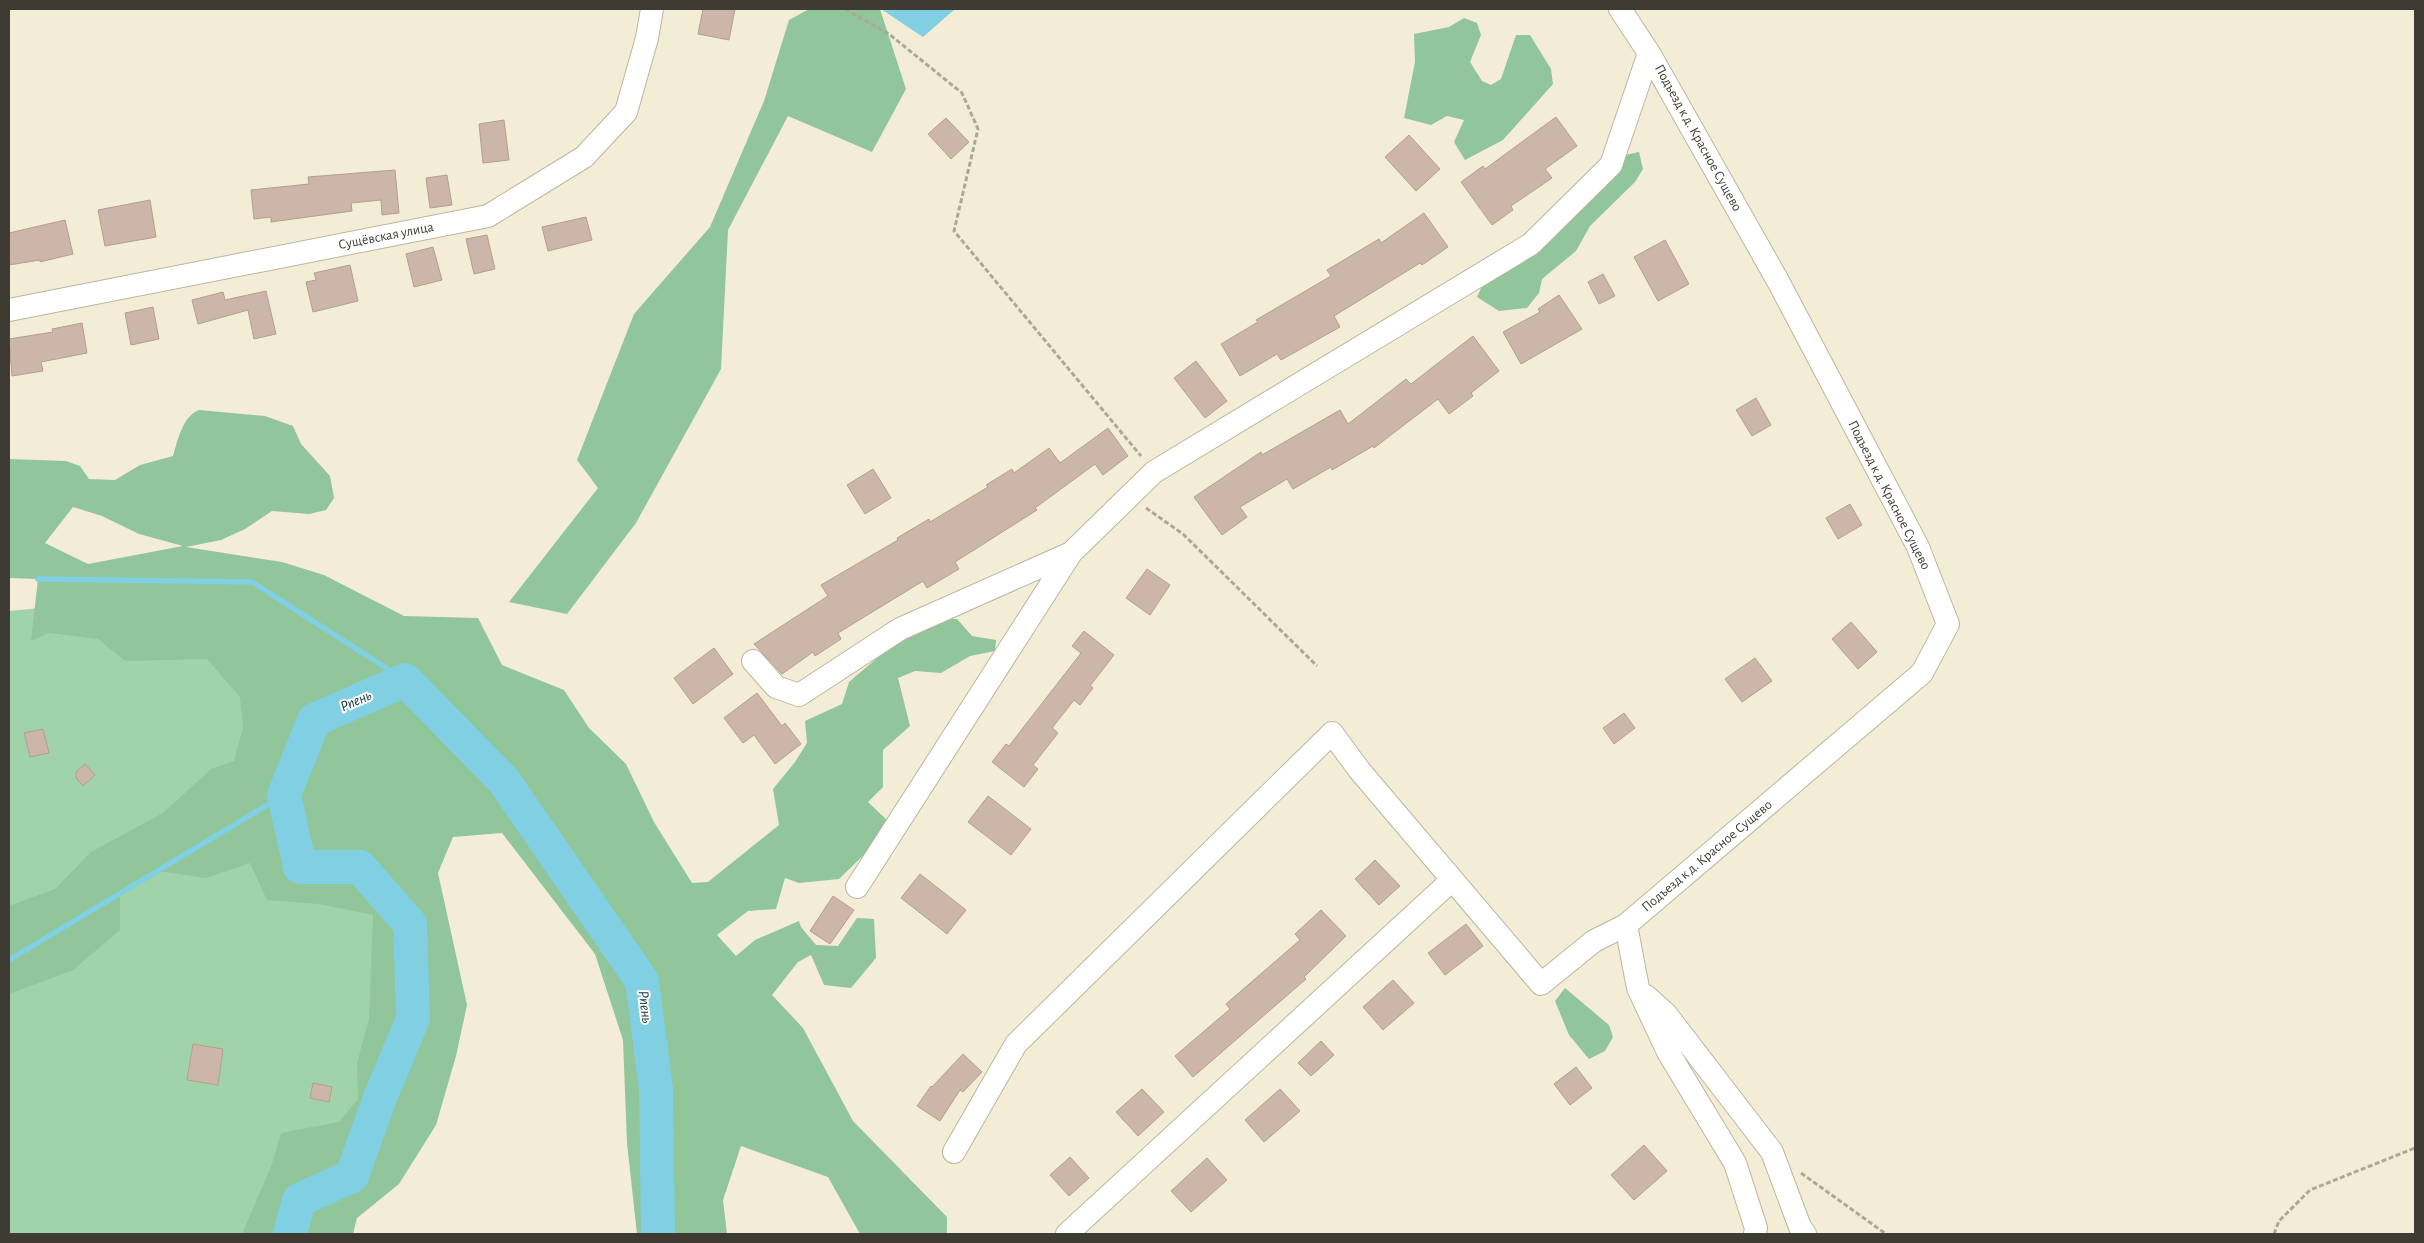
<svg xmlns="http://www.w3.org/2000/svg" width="2424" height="1243" viewBox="0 0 2424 1243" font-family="'Alegreya Sans',sans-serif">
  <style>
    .green { fill: #a0d3a8 }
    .forest { fill: #91c59a; fill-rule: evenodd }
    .water { fill: #81cfe2 }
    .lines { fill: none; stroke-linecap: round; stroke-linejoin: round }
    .stream { stroke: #81cfe2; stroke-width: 5.5 }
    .river { stroke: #81cfe2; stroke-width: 34 }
    .building { fill: #ccb6a9; stroke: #b39e91 }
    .minor-casing { stroke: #bcb59f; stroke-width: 24 }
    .path { stroke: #ada896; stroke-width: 3; stroke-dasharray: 5 2.5; stroke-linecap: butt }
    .minor { stroke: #fff; stroke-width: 22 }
    .labels { text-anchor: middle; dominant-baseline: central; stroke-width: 4; stroke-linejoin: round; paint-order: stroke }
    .street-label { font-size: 14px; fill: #3e3b32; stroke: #fff }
    .water-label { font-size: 15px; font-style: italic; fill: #0a313a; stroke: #fff }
  </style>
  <rect width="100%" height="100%" fill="#f4edd6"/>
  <path class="green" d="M70 605 305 668 395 753 375 1136 281 1234H9V611Z"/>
  <path class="forest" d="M809 9H880L906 89 872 152 788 116 728 230 721 369 636 523 567 614 509 602 598 488 577 460 634 314 710 227 764 101 789 20Z
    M1464 18 1477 23 1481 35 1470 62 1482 81 1491 85 1501 79 1516 35H1530L1551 69 1553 84 1503 140 1465 160 1454 142 1464 120 1447 116 1431 125 1404 118 1415 62 1414 34 1449 27Z
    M1639 152 1643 169 1635 182 1590 226 1576 251 1542 279 1539 293 1527 308 1499 311 1477 297 1482 286 1536 253 1572 220 1625 155Z
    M199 410 265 416 293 426 301 444 330 476 334 498 326 510 309 514 272 511 245 529 221 540 186 547 282 562 324 575 404 616 478 618 502 665 564 690 589 728 626 764 654 822 692 883 708 882 779 825 773 789 795 762 807 743 805 721 842 704 849 682 897 641 922 629 952 619H957L972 636 996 640 995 651 970 656 941 673 915 671 898 678 910 726 883 750V787L868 802 888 821 885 834 839 879 799 883 785 878 776 909 748 911 717 935 736 956 755 940 799 921 801 927 816 945 838 946 857 918 874 919 876 958 851 988 824 985 811 955 798 962 772 995 803 1028 853 1121 947 1217V1234H860L828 1177 741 1146 723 1200 727 1234H637L627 1143 623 1040 595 954 502 833 453 837 438 873 467 1005 456 1056 436 1125 399 1184 357 1218 353 1234H242L272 1164 281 1133 339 1122 358 1099 357 1063 369 1019 373 915 319 904 267 900 250 863 206 878 157 871 120 893V930L73 970 9 994V906L55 889 91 852 163 813 211 769 234 761 243 728 240 697 207 659 125 661 98 639 49 633 31 641 38 579 9 578V459L66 461 80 466 89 479 115 480 140 465 173 456C178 440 182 417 199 410ZM73 507 102 516 139 534 183 546 88 564 45 543Z
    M1565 988 1609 1025 1613 1037 1605 1051 1589 1059 1569 1035 1555 1001Z"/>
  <path class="water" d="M881 9H955L923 37Z"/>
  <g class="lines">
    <path class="stream" d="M38 579 252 582 405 680
      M9 960 284 795"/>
    <path class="river" d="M290 1234 299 1200 352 1176 381 1095 413 1019 410 924 360 867H300L284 795 314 720 405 680 504 781 642 981 656 1089 658 1234"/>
  </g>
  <path class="building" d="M703 9H735L729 40 698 34Z
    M1556 117 1577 146 1545 169 1552 178 1511 206 1513 210 1492 225 1461 182 1483 166 1485 169Z
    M946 118 969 142 951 159 928 134Z
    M504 120 509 160 483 163 479 124Z
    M1409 135 1440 169 1416 191 1385 157Z
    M395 170 399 213 382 215 381 200 351 203 352 211 271 222V217L254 219 251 190 309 184 308 177Z
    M447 175 452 205 430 208 426 178Z
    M150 200 156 237 105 246 98 210Z
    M1424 213 1448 247 1422 265 1420 263 1334 316 1340 327 1281 360 1277 354 1240 376 1221 344 1258 322 1256 320 1331 276 1327 270 1379 239 1381 243Z
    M586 217 592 240 548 251 542 227Z
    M65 220 73 254 40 262V260L9 265V233Z
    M487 235 495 269 474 274 466 239Z
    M1665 240 1689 284 1658 301 1634 257Z
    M433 247 442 280 414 287 406 254Z
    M350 265 358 301 313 312 306 282 316 280 314 273Z
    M1603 274 1615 296 1599 304 1588 282Z
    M266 291 276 334 254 339 248 310 198 324 192 300 223 292 225 300Z
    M1559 295 1582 329 1521 364 1503 332 1540 312 1538 309Z
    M153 307 159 339 131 345 125 313Z
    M82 323 87 353 41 362 43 371 12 376 9 339 53 332 52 329Z
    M1473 336 1499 371 1471 393 1473 396 1449 414 1438 399 1374 448 1373 446 1332 470 1331 467 1293 489 1287 479 1240 507 1247 517 1222 535 1194 497 1261 452 1262 455 1340 410 1348 424 1406 379 1411 384Z
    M1196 361 1227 401 1205 418 1174 378Z
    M1756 398 1771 425 1752 436 1736 410Z
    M1108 428 1128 456 1103 475 1095 464 1035 508 1037 510 955 562 959 569 927 588 923 581 838 633 841 639 815 656 813 652 782 674 754 644 828 596 821 585 898 540 897 538 929 519 930 522 988 487 986 485 1012 469 1014 473 1049 448 1060 463Z
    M873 469 891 498 865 514 847 485Z
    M1850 504 1862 525 1838 539 1826 518Z
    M1147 569 1170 585 1150 615 1126 598Z
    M1851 622 1877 652 1858 669 1832 639Z
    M1084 631 1114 655 1090 686 1093 688 1080 705 1074 700 1052 728 1058 733 1033 765 1038 769 1024 787 992 762 1006 744 1009 746 1081 653 1072 646Z
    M714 648 733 674 693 704 674 678Z
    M1755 658 1772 681 1742 702 1725 679Z
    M757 693 782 726 785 723 801 744 775 764 754 735 743 743 724 718Z
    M1624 713 1635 728 1614 744 1603 728Z
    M43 729 49 753 30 757 24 733Z
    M85 764 95 775 83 786 76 778V772Z
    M988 796 1031 829 1011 855 968 822Z
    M1375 860 1400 886 1379 905 1355 879Z
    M920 874 966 910 947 934 901 898Z
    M833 896 854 910 830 944 810 931Z
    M1321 910 1346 936 1304 977 1306 979 1193 1077 1175 1056 1230 1009 1226 1004 1300 940 1295 934Z
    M1466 924 1483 946 1445 975 1428 953Z
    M1393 980 1414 1003 1383 1030 1363 1007Z
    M1321 1041 1334 1055 1311 1076 1298 1063Z
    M193 1044 223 1049 218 1085 187 1080Z
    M963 1054 982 1072 963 1092 960 1090 940 1121 917 1106 931 1086 932 1087Z
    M1576 1067 1592 1088 1570 1105 1554 1084Z
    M313 1083 332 1087 329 1102 310 1098Z
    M1142 1089 1164 1112 1138 1136 1116 1112Z
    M1280 1089 1300 1111 1264 1142 1245 1120Z
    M1644 1145 1667 1171 1634 1200 1611 1175Z
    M1070 1157 1089 1178 1069 1196 1050 1175Z
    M1207 1158 1227 1180 1191 1212 1171 1191Z"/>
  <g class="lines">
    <g class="minor-casing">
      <path id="minor" d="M9 310 488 216 584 157 626 112 647 38 652 9
        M753 661 776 687 799 695 900 629 1071 553
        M857 887 1071 553 1154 472 1531 244 1611 165 1649 53
        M1626 925 1638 988 1668 1052 1735 1163 1756 1228 1755 1234
        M1646 996 1666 1014 1772 1152 1800 1227 1805 1234
        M954 1152 1016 1044 1332 733 1360 771 1541 984 1594 941 1626 925 1922 673 1948 624 1918 547 1778 281 1649 53 1620 9
        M1067 1234 1452 880"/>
    </g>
    <path class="path" d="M845 9 889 34 962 93 978 129 954 231 1141 456
      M1146 508 1183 534 1317 666
      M1801 1173 1886 1234
      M2274 1234 2279 1221 2310 1190 2415 1148"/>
    <use href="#minor" class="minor"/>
  </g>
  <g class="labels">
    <g class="street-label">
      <text transform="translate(1698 138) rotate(61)">Подъезд к д. Красное Сущево</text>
      <text transform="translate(386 236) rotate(-11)">Сущёвская улица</text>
      <text transform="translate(1889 495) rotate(63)">Подъезд к д. Красное Сущево</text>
      <text transform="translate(1707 856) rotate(-40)">Подъезд к д. Красное Сущево</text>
    </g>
    <g class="water-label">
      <text transform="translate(356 701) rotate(-24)">Рпень</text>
      <text transform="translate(645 1007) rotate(83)">Рпень</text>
    </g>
  </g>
  <rect width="2424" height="1243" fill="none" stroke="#3e3b32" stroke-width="20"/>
</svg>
